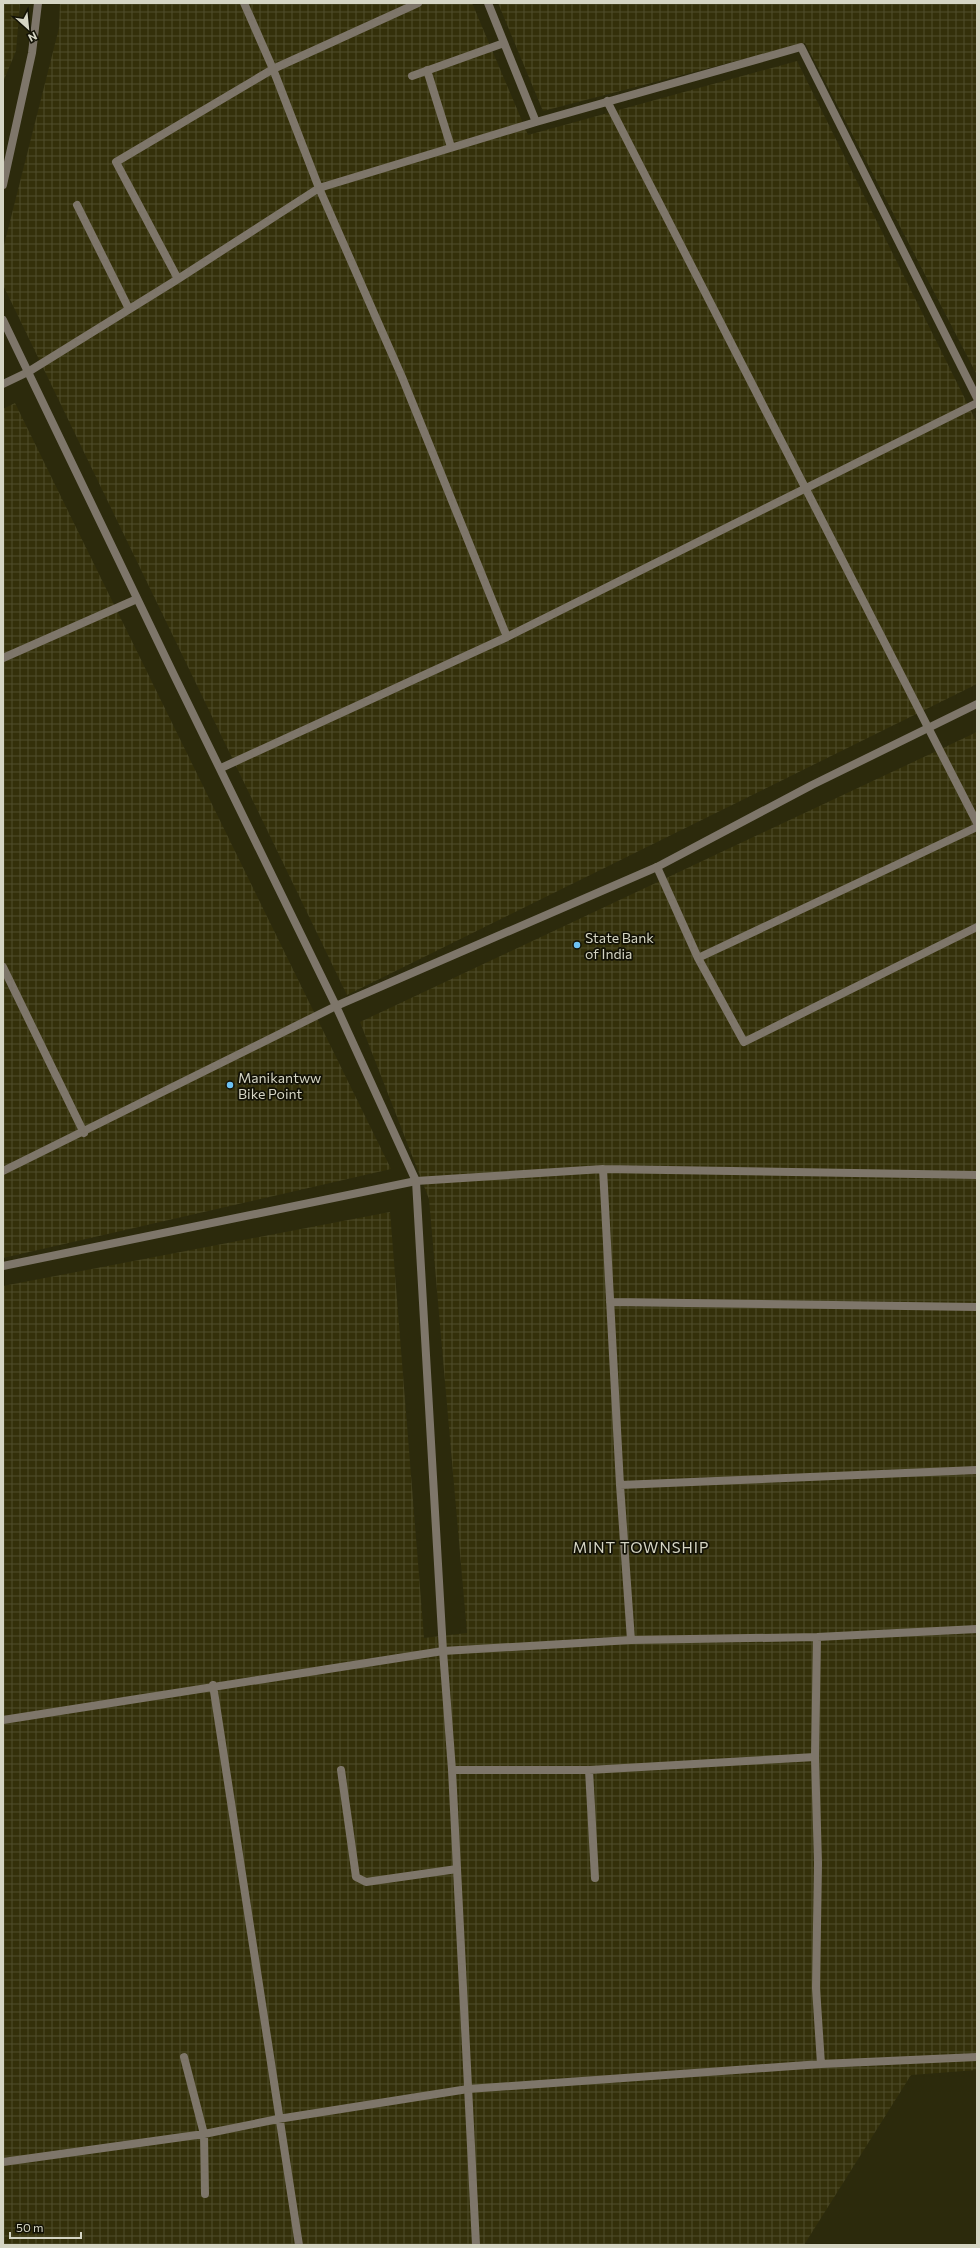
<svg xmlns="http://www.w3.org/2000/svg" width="980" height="2248" viewBox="0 0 980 2248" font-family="Commissioner,sans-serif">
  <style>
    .industrial { fill: url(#industrial-grid) }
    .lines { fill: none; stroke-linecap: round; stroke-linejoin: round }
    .minor { stroke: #7e766a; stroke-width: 8 }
    .tertiary { stroke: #7e766a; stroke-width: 8 }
    .poi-dot { fill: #6dc2f3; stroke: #131206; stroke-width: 1.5 }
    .labels { text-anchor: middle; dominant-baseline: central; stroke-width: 3.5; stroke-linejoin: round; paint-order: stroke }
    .poi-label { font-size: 14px; fill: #d5d5c4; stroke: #131206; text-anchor: start }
    .neighbourhood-label { font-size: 15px; letter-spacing: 1px; fill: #d5d5c4; stroke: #131206 }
  </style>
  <defs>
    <pattern id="industrial-grid" width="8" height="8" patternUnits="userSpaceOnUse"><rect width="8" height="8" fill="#34300a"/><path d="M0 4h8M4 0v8" fill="none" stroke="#504d2c"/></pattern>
  </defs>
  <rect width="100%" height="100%" fill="#2c2a0c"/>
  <path class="industrial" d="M3 3H20L16 51 3 82Z
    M60 3H472L528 135 797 61 977 423V684L347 995 3 285V249L59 28Z
    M498 3H977V375L805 43 543 111Z
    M15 403 391 1169 3 1258V409Z
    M977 732V2070L911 2075 804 2245H3V1286L390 1212 424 1638 467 1633 429 1199 360 1022Z"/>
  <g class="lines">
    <path class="minor" d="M244 3 273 69 319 188 402 377 507 637
      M488 3 536 122
      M427 70 451 147
      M412 76 504 43
      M607 101 977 823
      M77 205 129 309
      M178 279 116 162 273 69 418 3
      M3 384 28 372 178 279 319 188 536 122 801 47 977 398
      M3 658 137 599
      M221 768 507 637 977 403
      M657 867 698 958 744 1042 977 927
      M698 958 977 827
      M3 967 84 1133
      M603 1169 620 1485 631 1640
      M3 1266 416 1181 603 1169 977 1175
      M610 1302 977 1307
      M620 1485 977 1470
      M817 1637 815 1757 818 1863 816 1988 821 2064
      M213 1685 299 2245
      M3 1720 443 1651 631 1640 817 1637 977 1629
      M341 1770 356 1877 366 1882 457 1869
      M452 1770H589L815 1757
      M589 1770 595 1878
      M184 2057 204 2134 205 2194
      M3 2162 204 2134 278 2119 468 2089 821 2064 977 2057"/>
    <path class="tertiary" d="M3 185 32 53 38 3
      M3 320 173 673 336 1006 416 1181 443 1651 452 1770 476 2245
      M3 1171 336 1006 657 867 812 785 977 704"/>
  </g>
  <g class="poi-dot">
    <circle cx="577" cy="945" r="4"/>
    <circle cx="230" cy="1085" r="4"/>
  </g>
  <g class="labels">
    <g class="poi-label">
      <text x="585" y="937">State Bank<tspan x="585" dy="16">of India</tspan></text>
      <text x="238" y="1077">Manikantww<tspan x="238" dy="16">Bike Point</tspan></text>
    </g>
    <g class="neighbourhood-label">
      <text x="641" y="1547">MINT TOWNSHIP</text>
    </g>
  </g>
  <rect width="980" height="2248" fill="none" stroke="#d5d5c4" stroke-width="8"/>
  <g transform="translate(28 28) rotate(153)" stroke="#131206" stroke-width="3" paint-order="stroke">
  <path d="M0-3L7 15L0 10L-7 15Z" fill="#d5d5c4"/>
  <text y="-6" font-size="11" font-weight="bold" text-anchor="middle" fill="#d5d5c4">N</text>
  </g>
  <path d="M10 2232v6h71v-6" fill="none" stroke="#d5d5c4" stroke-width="2"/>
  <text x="16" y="2232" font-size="12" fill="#d5d5c4" stroke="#131206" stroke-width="3" paint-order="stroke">50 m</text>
</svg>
